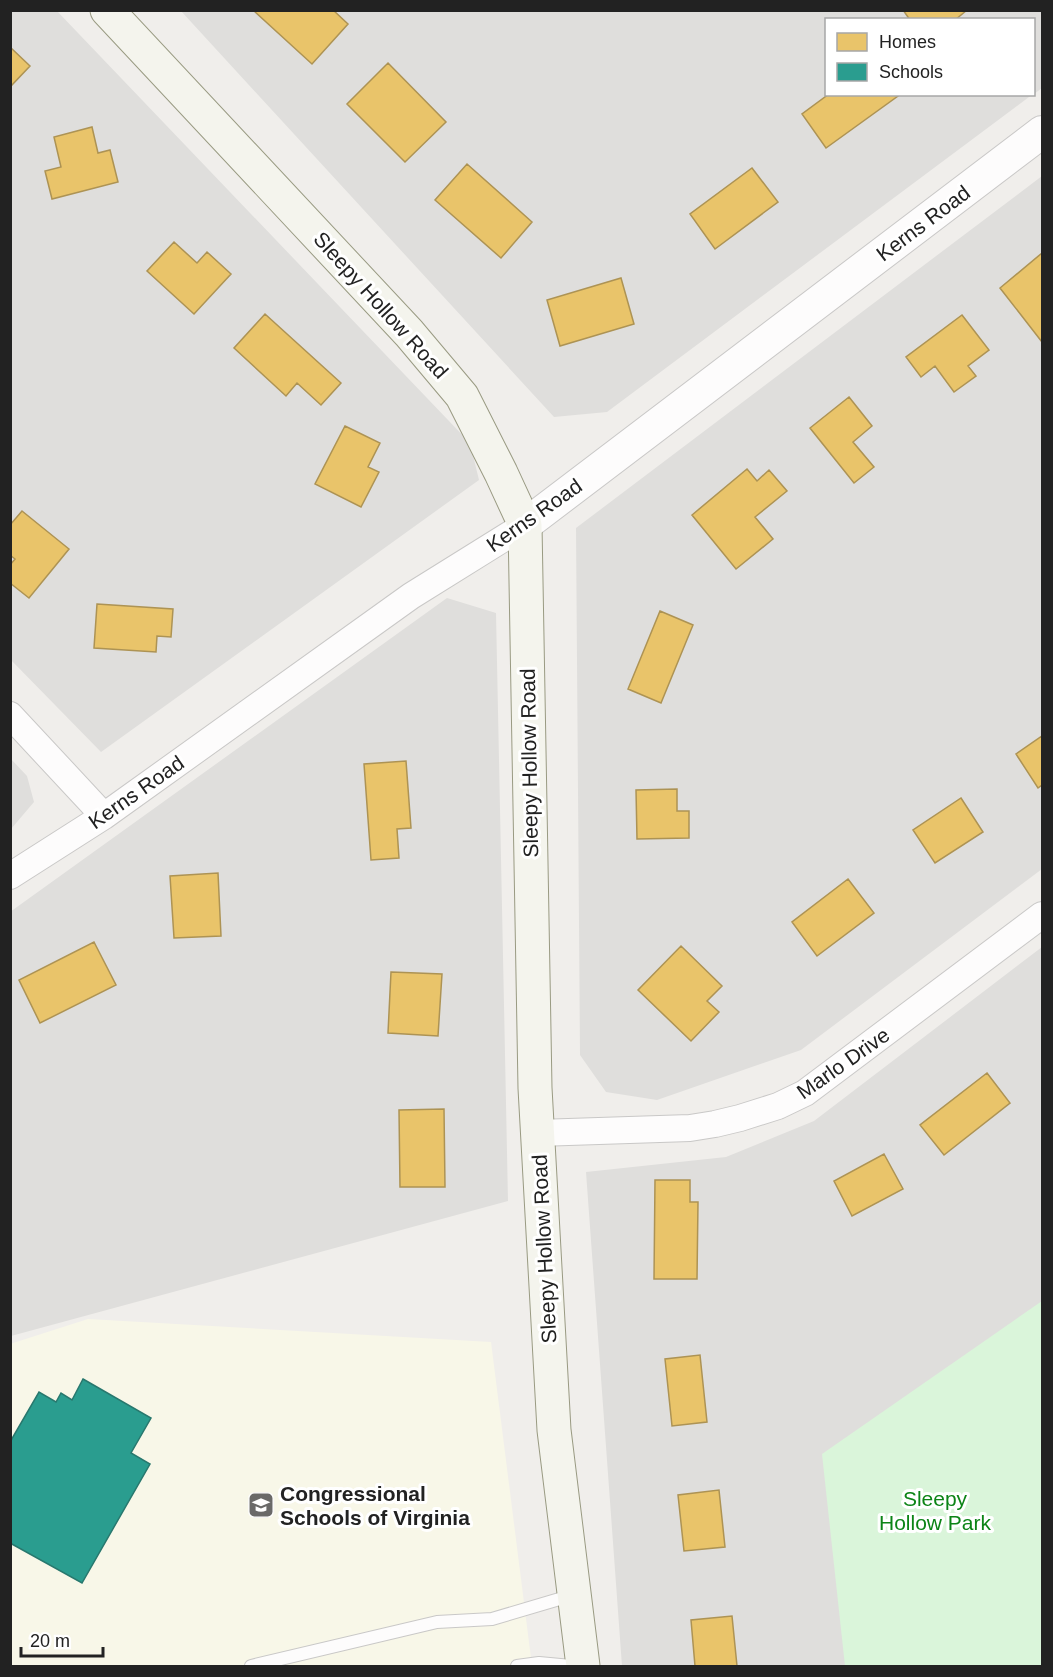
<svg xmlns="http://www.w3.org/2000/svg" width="1053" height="1677" viewBox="0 0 1053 1677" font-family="Helvetica,sans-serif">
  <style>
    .residential { fill: #dfdedc }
    .education { fill: #f8f7e8 }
    .park { fill: #daf5da }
    .homes { fill: #e9c46a; stroke: #ad9354; stroke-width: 1.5 }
    .schools { fill: #2a9d8f; stroke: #28786e; stroke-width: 1.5 }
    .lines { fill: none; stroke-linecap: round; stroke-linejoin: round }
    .service-casing { stroke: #c9c8c7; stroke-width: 14 }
    .minor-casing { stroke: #c9c8c7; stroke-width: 28 }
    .tertiary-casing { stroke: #c9c8c7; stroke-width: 34 }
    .secondary-casing { stroke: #999a82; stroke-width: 35 }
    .service { stroke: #fdfcfc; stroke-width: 12 }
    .minor { stroke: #fdfcfc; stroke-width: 26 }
    .tertiary { stroke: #fdfcfc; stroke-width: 32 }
    .secondary { stroke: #f4f4ed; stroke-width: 33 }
    .labels { text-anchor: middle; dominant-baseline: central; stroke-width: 6; stroke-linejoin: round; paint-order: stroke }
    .street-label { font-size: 21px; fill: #222; stroke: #fff }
    .poi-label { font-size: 21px; font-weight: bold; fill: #222; stroke: #fff; text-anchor: start }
    .park-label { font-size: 21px; fill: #0c8416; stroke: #fff }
  </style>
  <rect width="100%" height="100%" fill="#f0eeeb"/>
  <path class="residential" d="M10 11H57L470 443 479 480 101 752 11 660Z
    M181 11H1042V88L1034 94V20H826V94H1033L607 412 554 417Z
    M1042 176V869L801 1050 657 1100 606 1092 580 1055 576 528Z
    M447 598 496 613 508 1201 11 1336 10 912Z
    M11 759 27 776 34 802 11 829Z
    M1042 947V1348L916 1666H622L586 1172 726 1157 814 1121Z"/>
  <path class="education" d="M88 1319 491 1342 532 1666H11L10 1344Z"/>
  <path class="park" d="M1042 1301V1666H845L822 1454Z"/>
  <path class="homes" d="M253 10H333L348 24 312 64Z
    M903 10H967L955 20H910Z
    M10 47 30 66 10 87Z
    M388 63 446 122 405 162 347 104Z
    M829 94H897L898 96 826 148 802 114Z
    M92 127 98 153 110 150 118 182 52 199 45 171 61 167 54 137Z
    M467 164 532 222 501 258 435 200Z
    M752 168 778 202 715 249 690 214Z
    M174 242 197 263 207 252 231 274 194 314 147 271Z
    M1042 253V342L1000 288Z
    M621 278 634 324 560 346 547 300Z
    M265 314 341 383 321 405 297 383 286 396 234 348Z
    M962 315 989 350 968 366 976 376 954 392 935 366 921 377 906 357Z
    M849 397 872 426 853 442 874 467 854 483 810 428Z
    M345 426 380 443 368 467 379 472 361 507 315 484Z
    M747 469 757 481 769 470 787 491 755 517 773 539 736 569 692 515Z
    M22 511 69 549 29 598 10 583V565L15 559 10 555V525Z
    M97 604 173 609 171 637 157 636 156 652 94 648Z
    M660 611 693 625 661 703 628 689Z
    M1042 736V785L1038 788 1016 754Z
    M406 761 411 828 397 829 399 858 371 860 364 764Z
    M677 789V811H689V838L637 839 636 790Z
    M961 798 983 832 935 863 913 830Z
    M218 873 221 936 174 938 170 876Z
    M848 879 874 913 817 956 792 922Z
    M94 942 116 985 40 1023 19 980Z
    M681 946 722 986 707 1001 719 1012 691 1041 638 990Z
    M391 972 442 974 438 1036 388 1033Z
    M987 1073 1010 1103 944 1155 920 1125Z
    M444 1109 445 1187H400L399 1110Z
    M884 1154 903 1189 852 1216 834 1181Z
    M655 1180H690V1202H698L697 1279H654Z
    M700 1355 707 1422 672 1426 665 1359Z
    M719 1490 725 1547 684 1551 678 1495Z
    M732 1616 737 1666H695L691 1620Z"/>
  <path class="schools" d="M83 1379 151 1418 131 1453 150 1464 82 1583 10 1543V1442L39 1392 56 1402 61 1393 72 1400Z"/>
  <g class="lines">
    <g class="service-casing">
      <path id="service" d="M251 1666 437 1622 492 1619 573 1595
        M517 1666 539 1663 571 1666"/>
    </g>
    <g class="minor-casing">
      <path id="minor" d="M10 715 104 816
        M10 876 104 816 411 596 525 525
        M538 1133 690 1128 715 1124 740 1118 778 1106 805 1093 1042 915"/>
    </g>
    <g class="tertiary-casing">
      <path id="tertiary" d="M525 525 1042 132"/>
    </g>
    <g class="secondary-casing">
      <path id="secondary" d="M107 10 409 333 462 396 501 473 525 525 535 1088 554 1430 583 1666"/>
    </g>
    <use href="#service" class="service"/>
    <use href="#minor" class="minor"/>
    <use href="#tertiary" class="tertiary"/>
    <use href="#secondary" class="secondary"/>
  </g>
  <defs>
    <g id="school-square" transform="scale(1.35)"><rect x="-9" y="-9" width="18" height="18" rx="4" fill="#6a6968" stroke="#fff"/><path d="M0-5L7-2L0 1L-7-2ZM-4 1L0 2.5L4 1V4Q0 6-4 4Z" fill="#fff"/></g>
  </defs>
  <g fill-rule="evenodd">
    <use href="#school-square" x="261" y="1505"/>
  </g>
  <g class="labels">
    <g class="street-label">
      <text transform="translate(923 223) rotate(-37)">Kerns Road</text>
      <text transform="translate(381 305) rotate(48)">Sleepy Hollow Road</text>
      <text transform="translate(534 515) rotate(-35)">Kerns Road</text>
      <text transform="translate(529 763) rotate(-91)">Sleepy Hollow Road</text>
      <text transform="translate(136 792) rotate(-35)">Kerns Road</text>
      <text transform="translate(843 1063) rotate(-35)">Marlo Drive</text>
      <text transform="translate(544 1249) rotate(-93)">Sleepy Hollow Road</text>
    </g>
    <g class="poi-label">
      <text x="280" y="1493">Congressional<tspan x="280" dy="24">Schools of Virginia</tspan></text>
    </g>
    <g class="park-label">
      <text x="935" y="1498">Sleepy<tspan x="935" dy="24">Hollow Park</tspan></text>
    </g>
  </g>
  <rect width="1053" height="1677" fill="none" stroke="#222222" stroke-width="24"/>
  <rect x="825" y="18" width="210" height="78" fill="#ffffff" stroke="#a7a7a7" stroke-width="1.5"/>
  <rect x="837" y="33" width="30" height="18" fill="#e9c46a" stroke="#a7a7a7" stroke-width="1.5"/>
  <text x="879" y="48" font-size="18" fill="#222222">Homes</text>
  <rect x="837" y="63" width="30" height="18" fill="#2a9d8f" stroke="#a7a7a7" stroke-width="1.5"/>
  <text x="879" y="78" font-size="18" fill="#222222">Schools</text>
  <path d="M21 1647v9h82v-9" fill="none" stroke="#222222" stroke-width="3"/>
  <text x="30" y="1647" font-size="18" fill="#222222" stroke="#ffffff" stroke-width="4.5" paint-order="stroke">20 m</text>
</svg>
